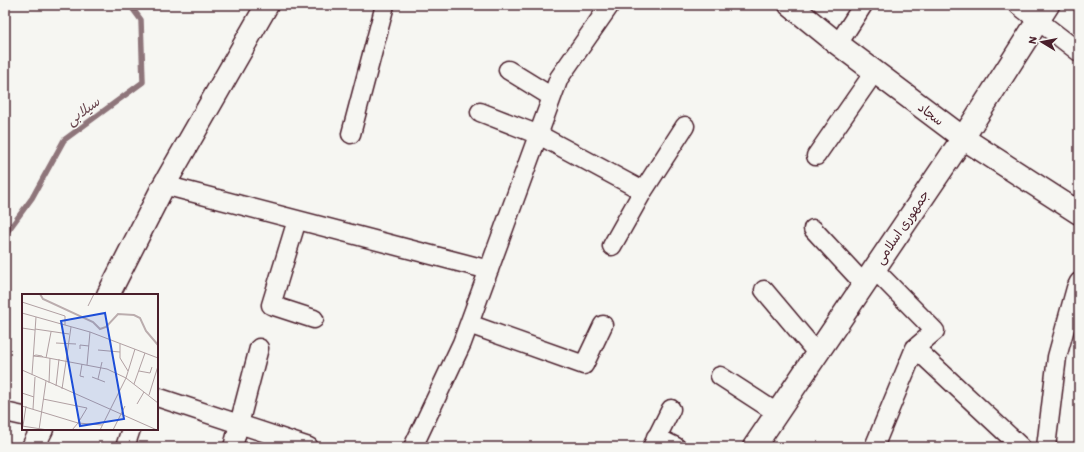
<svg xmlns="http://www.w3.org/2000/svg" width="1084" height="452" viewBox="0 0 1084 452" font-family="Itim,'Playpen Sans Arabic',sans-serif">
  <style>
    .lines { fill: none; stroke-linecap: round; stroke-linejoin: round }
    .stream { stroke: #8e747a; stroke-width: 5.5 }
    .minor-casing { stroke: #4a1f2b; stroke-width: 21 }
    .tertiary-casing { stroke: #4a1f2b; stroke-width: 25 }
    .minor { stroke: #f6f6f2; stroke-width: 18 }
    .tertiary { stroke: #f6f6f2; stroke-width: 22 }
    .labels { text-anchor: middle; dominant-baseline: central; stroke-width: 3; stroke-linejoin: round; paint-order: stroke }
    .street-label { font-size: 13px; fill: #4a1f2b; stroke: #f6f6f2 }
    .water-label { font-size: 14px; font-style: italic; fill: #6c4a52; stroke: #f6f6f2 }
    .inset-river { fill: none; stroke: #bbadae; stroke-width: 2 }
    .inset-road { fill: none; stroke: #b1a0a2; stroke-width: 1 }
    .view { fill: #1d4ed8; fill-opacity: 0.15; stroke: #1d4ed8; stroke-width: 2 }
    .inset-edge { fill: none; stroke: #4a1f2b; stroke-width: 2 }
  </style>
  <rect width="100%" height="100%" fill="#f6f6f2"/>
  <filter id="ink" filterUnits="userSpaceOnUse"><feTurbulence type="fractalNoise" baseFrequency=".025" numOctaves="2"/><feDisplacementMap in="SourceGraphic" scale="8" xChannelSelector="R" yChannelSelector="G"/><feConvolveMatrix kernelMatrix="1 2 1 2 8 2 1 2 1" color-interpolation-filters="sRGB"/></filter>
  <g filter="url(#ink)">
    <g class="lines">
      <path class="stream" d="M5 235 32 198 64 140 143 82 141 20 130 5"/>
      <g class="minor-casing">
        <path id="minor" d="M1018 5 1079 52
          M838 44 863 5
          M508 70 552 97
          M480 112 539 135 643 191
          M351 134 385 5
          M816 156 875 71
          M164 185 489 270
          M297 220 271 305 314 319
          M813 229 864 284
          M612 246 643 191 685 126
          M874 269 935 331 915 348
          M764 290 817 353
          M469 324 584 365 603 325
          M720 376 777 413
          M157 397 309 447
          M5 412 23 416
          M656 437 676 447
          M125 447 131 429
          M233 447 259 348
          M413 447 462 343 559 78 610 5
          M652 447 671 409
          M874 447 915 348 1021 447
          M1046 447 1057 357 1076 288 1079 282"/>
      </g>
      <g class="tertiary-casing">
        <path id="tertiary" d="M790 5 838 44 963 138 1079 213
          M108 295 164 185 267 5
          M33 447 42 429
          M754 447 963 138 1048 5"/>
      </g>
      <use href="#minor" class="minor"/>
      <use href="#tertiary" class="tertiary"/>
    </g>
  </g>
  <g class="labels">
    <g class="street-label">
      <text transform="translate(931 114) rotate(37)">سجاد</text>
      <text transform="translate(902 227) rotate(-56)">جمهوری اسلامی</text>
    </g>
    <g class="water-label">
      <text transform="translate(83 111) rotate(-36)">سیلابی</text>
    </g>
  </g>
  <g transform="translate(22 294)">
    <rect width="136" height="136" fill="#f6f6f2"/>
    <path class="inset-river" d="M18 0 21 5 71 28 78 35 84 33 96 20 112 21 118 24 124 37 136 51"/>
    <path class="inset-road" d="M0 8 43 22V31M66 12 72 0M0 19 68 38 136 64M0 34 13 36M13 35 47 40M34 49 54 50M98 50V64L106 77M58 55V51L67 52M76 56 98 58M14 61 20 62 21 63 11 62ZM21 63 85 75 104 84 136 109M24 64 29 38M60 70 58 82 62 83M65 71 68 38M0 76 135 136M117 77 128 79 130 73M10 81 14 23M70 83 83 88M76 85 80 68M27 89 28 64M112 90 123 59M34 92 37 65M40 95 49 33M0 99 12 103M127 101 136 72M115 110 122 98M0 112 56 129 65 114 21 105M11 115 13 83M0 132 26 136M1 132 4 112M17 136 24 87M50 136 56 129 80 131M78 136 104 84 113 55M91 136 103 112"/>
    <path class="view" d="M83 19 102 125 58 132 39 27Z"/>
    <rect width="136" height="136" class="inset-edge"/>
  </g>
  <rect width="1084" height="452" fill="none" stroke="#f6f6f2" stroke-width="20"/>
  <rect x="10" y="10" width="1064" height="432" fill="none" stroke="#4a1f2b" stroke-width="1.5" filter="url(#ink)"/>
  <g transform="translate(1042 42) rotate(280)" stroke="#f6f6f2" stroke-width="3" paint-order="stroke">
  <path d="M0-3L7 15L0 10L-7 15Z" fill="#4a1f2b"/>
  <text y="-6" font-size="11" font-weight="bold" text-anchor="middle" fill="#4a1f2b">N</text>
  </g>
</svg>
